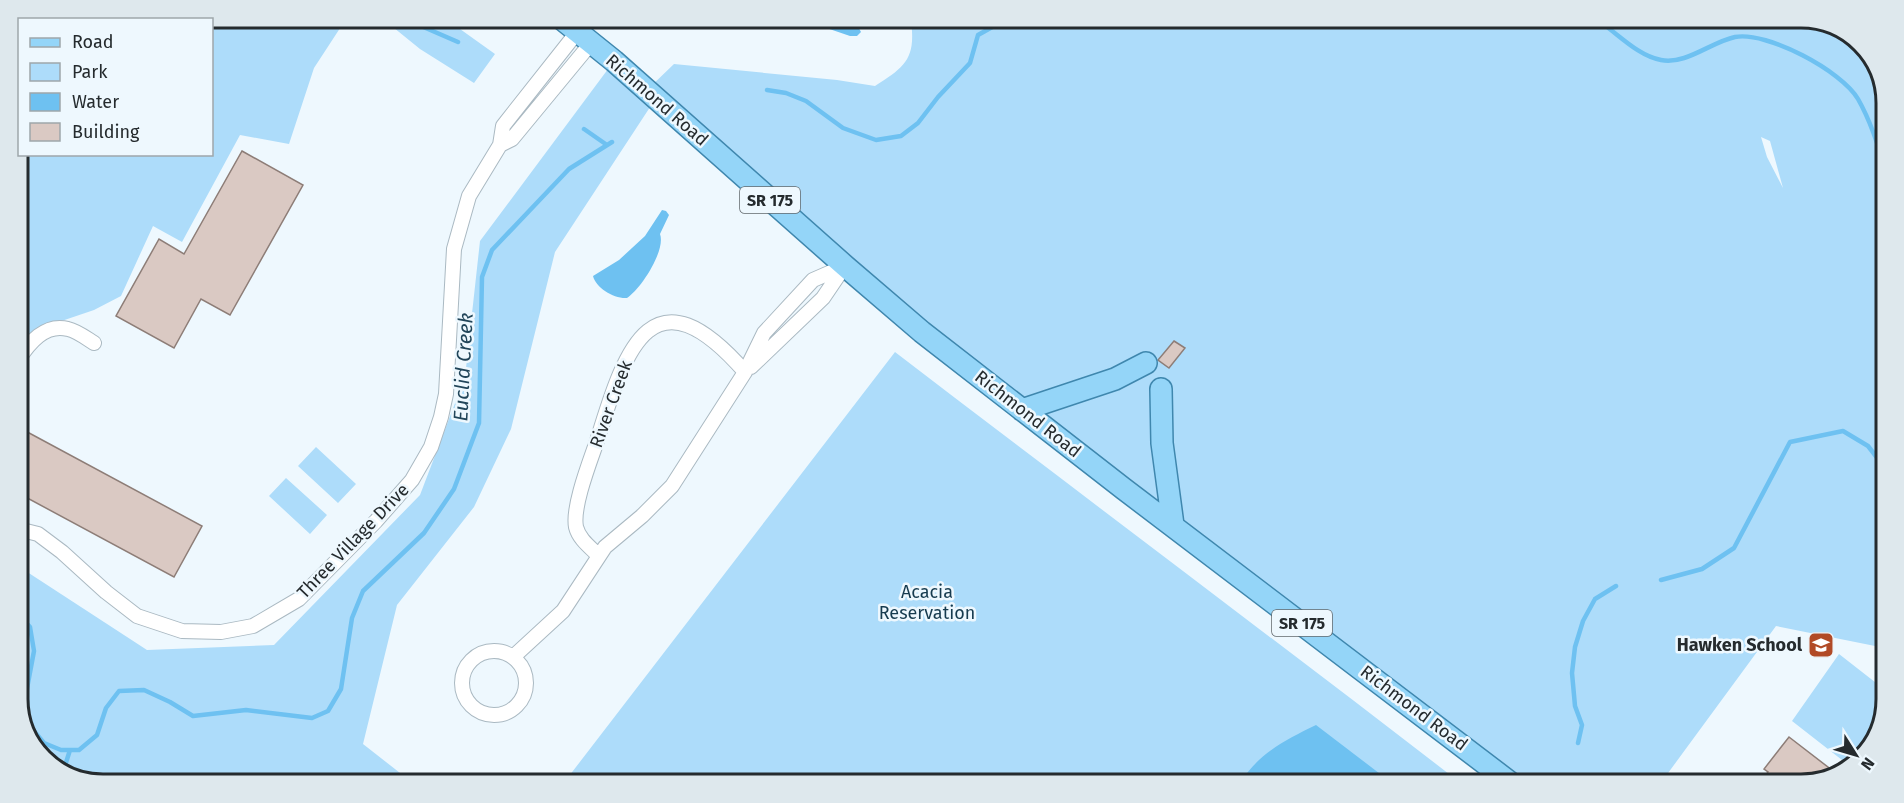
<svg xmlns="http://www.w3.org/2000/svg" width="1904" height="803" viewBox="0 0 1904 803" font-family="'Fira Sans',sans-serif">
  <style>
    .green { fill: #addcfa; fill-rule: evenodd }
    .water { fill: #6ec1f1 }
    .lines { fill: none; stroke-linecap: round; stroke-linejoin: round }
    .stream { stroke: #6ec1f1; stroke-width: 4.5 }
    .building { fill: #dac9c3; stroke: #8d7d77; stroke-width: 1.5 }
    .street-casing { stroke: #aab9c2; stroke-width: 16 }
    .primary-casing { stroke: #3f87ae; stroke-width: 24 }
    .street { stroke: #fff; stroke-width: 14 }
    .primary { stroke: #94d5f8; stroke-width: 21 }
    .labels { text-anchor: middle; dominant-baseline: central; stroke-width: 5; stroke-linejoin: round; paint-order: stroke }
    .shield { fill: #eef8fe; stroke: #61686c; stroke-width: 1.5 }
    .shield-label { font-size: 16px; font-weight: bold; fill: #252b2e }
    .street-label { font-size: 18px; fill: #252b2e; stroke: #eef8fe }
    .park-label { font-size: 18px; fill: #163b4f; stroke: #eef8fe }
    .poi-label { font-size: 18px; font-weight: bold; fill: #252b2e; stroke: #eef8fe; text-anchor: end }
    .water-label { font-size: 20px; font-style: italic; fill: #214559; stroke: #eef8fe }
    .rim { fill: none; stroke: #252b2e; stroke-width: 3 }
  </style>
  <rect width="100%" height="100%" fill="#eef8fe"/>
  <path class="green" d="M103 18 346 19 314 68 289 144 240 135 182 242 153 226 121 296 94 310 35 330 18 352 19 95 20 154H212V20L99 19Z
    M383 19H446L495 54 474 83 420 49Z
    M911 21 1833 24 1869 52 1886 97 1880 647 1776 626 1660 784H1512L1124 489 656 98 555 252 511 429 474 507 397 605 363 744 409 780 71 779 35 751 18 706V566L147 650 274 645 420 495 465 377 480 241 614 61 647 90 674 64 837 80 875 86C905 67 916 59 911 21ZM1761 137 1770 141 1783 188 1767 157Z
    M895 352C1083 496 1274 639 1462 784L566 780Z
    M316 447 356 484 338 503 298 466Z
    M286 478 327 515 310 534 269 496Z
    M1839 654 1880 686V732L1851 767 1792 721Z"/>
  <path class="water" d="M806 21H855L861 32 857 36H850Z
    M662 210 666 211 669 215 660 234C666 250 641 289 627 298 614 299 596 288 593 276L619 260 645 236Z
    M1316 725 1392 783H1240C1259 753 1285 740 1316 725Z"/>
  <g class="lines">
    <path class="stream" d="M405 19 458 42
      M1603 24C1620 36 1639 56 1661 60 1686 65 1711 42 1735 37 1767 31 1842 71 1858 99 1870 120 1878 145 1885 167
      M767 90 786 93 806 101 843 128 876 140 901 136 918 123 938 97 970 63 978 35 1003 21
      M584 129 607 145
      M1661 580 1702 569 1734 548 1790 442 1843 431 1868 446 1882 464
      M18 614 30 627 34 651 25 699 28 724 44 743 61 750H79L97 735 106 708 119 691 144 690 170 702 193 716 246 710 312 718 328 711 341 689 352 618 363 591 424 533 454 489 479 423 482 277 492 250 569 169 612 142
      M1578 743 1582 725 1575 706 1572 673 1575 647 1583 621 1595 599 1616 586
      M63 772 70 750"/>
  </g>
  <path class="building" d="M242 151 303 185 230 315 201 299 174 348 116 316 159 239 184 254Z
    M1174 341 1185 348 1169 368 1158 360Z
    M18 427 202 526 174 577 18 493Z
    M1789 737 1837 774 1801 785H1758L1768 772 1764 769Z"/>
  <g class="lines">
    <g class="street-casing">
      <path id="street" d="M500 145 512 139 592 42
        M18 360C29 343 45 323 68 329 77 331 86 338 94 343
        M751 367 823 298 844 267
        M18 529 38 534 62 552 106 592 137 616 182 631 221 632 253 626 299 599 376 521 412 480 431 447 441 417 446 394 454 249 469 196 500 145 503 126 578 31
        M598 555C590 547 579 539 576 527 572 506 591 459 598 438 626 345 654 268 745 372
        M462 683a32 32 0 1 1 64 0a32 32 0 1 1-64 0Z
        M513 657 563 611 605 547 642 516 672 486 745 372 764 333 813 280 845 266"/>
    </g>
    <g class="primary-casing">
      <path id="primary" d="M563 20 614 61 845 266 922 332 1124 489 1512 784
        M1161 389 1162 443 1173 525
        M1022 410 1115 379 1146 363"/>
    </g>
    <use href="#street" class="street"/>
    <use href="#primary" class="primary"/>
  </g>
  <defs>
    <g id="school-square" transform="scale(1.35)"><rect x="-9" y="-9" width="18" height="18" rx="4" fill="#b14a26" stroke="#eef8fe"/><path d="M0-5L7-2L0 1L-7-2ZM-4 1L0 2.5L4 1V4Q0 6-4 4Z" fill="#fff"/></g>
  </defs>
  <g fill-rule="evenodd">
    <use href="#school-square" x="1821" y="645"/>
  </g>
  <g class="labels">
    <g class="shield">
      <rect x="740" y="187" width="60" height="26" rx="4.5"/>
      <rect x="1272" y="610" width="60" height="26" rx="4.5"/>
    </g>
    <g class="shield-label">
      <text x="770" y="200">SR 175</text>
      <text x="1302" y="623">SR 175</text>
    </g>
    <g class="street-label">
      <text transform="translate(657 100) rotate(41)">Richmond Road</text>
      <text transform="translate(611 404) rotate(-70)">River Creek</text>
      <text transform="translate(1028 414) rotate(38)">Richmond Road</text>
      <text transform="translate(353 541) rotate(-46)">Three Village Drive</text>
      <text transform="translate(1414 708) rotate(37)">Richmond Road</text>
    </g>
    <g class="park-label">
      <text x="927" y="592">Acacia<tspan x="927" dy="21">Reservation</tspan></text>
    </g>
    <g class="poi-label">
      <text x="1802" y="645">Hawken School</text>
    </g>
    <g class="water-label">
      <text transform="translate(463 367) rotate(-87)">Euclid Creek</text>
    </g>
  </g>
  <path d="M0 0H1904V803H0ZM103 28H1801A75 75 0 0 1 1876 103V699A75 75 0 0 1 1801 774H103A75 75 0 0 1 28 699V103A75 75 0 0 1 103 28Z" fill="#dee8ed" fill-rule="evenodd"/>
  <path class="rim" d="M103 28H1801A75 75 0 0 1 1876 103V699A75 75 0 0 1 1801 774H103A75 75 0 0 1 28 699V103A75 75 0 0 1 103 28Z"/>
  <rect x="18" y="18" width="195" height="138" fill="#eef8fe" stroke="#9ea6ab" stroke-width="1.5"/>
  <rect x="30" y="38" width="30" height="9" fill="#94d5f8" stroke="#9ea6ab" stroke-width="1.5"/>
  <text x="72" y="48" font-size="18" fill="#252b2e">Road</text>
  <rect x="30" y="63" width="30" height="18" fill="#addcfa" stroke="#9ea6ab" stroke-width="1.5"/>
  <text x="72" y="78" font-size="18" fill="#252b2e">Park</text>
  <rect x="30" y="93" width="30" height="18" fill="#6ec1f1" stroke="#9ea6ab" stroke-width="1.5"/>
  <text x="72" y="108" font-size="18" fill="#252b2e">Water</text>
  <rect x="30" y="123" width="30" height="18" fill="#dac9c3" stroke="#9ea6ab" stroke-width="1.5"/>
  <text x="72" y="138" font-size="18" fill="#252b2e">Building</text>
  <g transform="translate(1856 755) rotate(127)" stroke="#eef8fe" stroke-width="4.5" paint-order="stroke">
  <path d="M0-4.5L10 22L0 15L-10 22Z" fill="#252b2e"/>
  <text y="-9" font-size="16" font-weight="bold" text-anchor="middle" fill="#252b2e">N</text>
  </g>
</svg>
